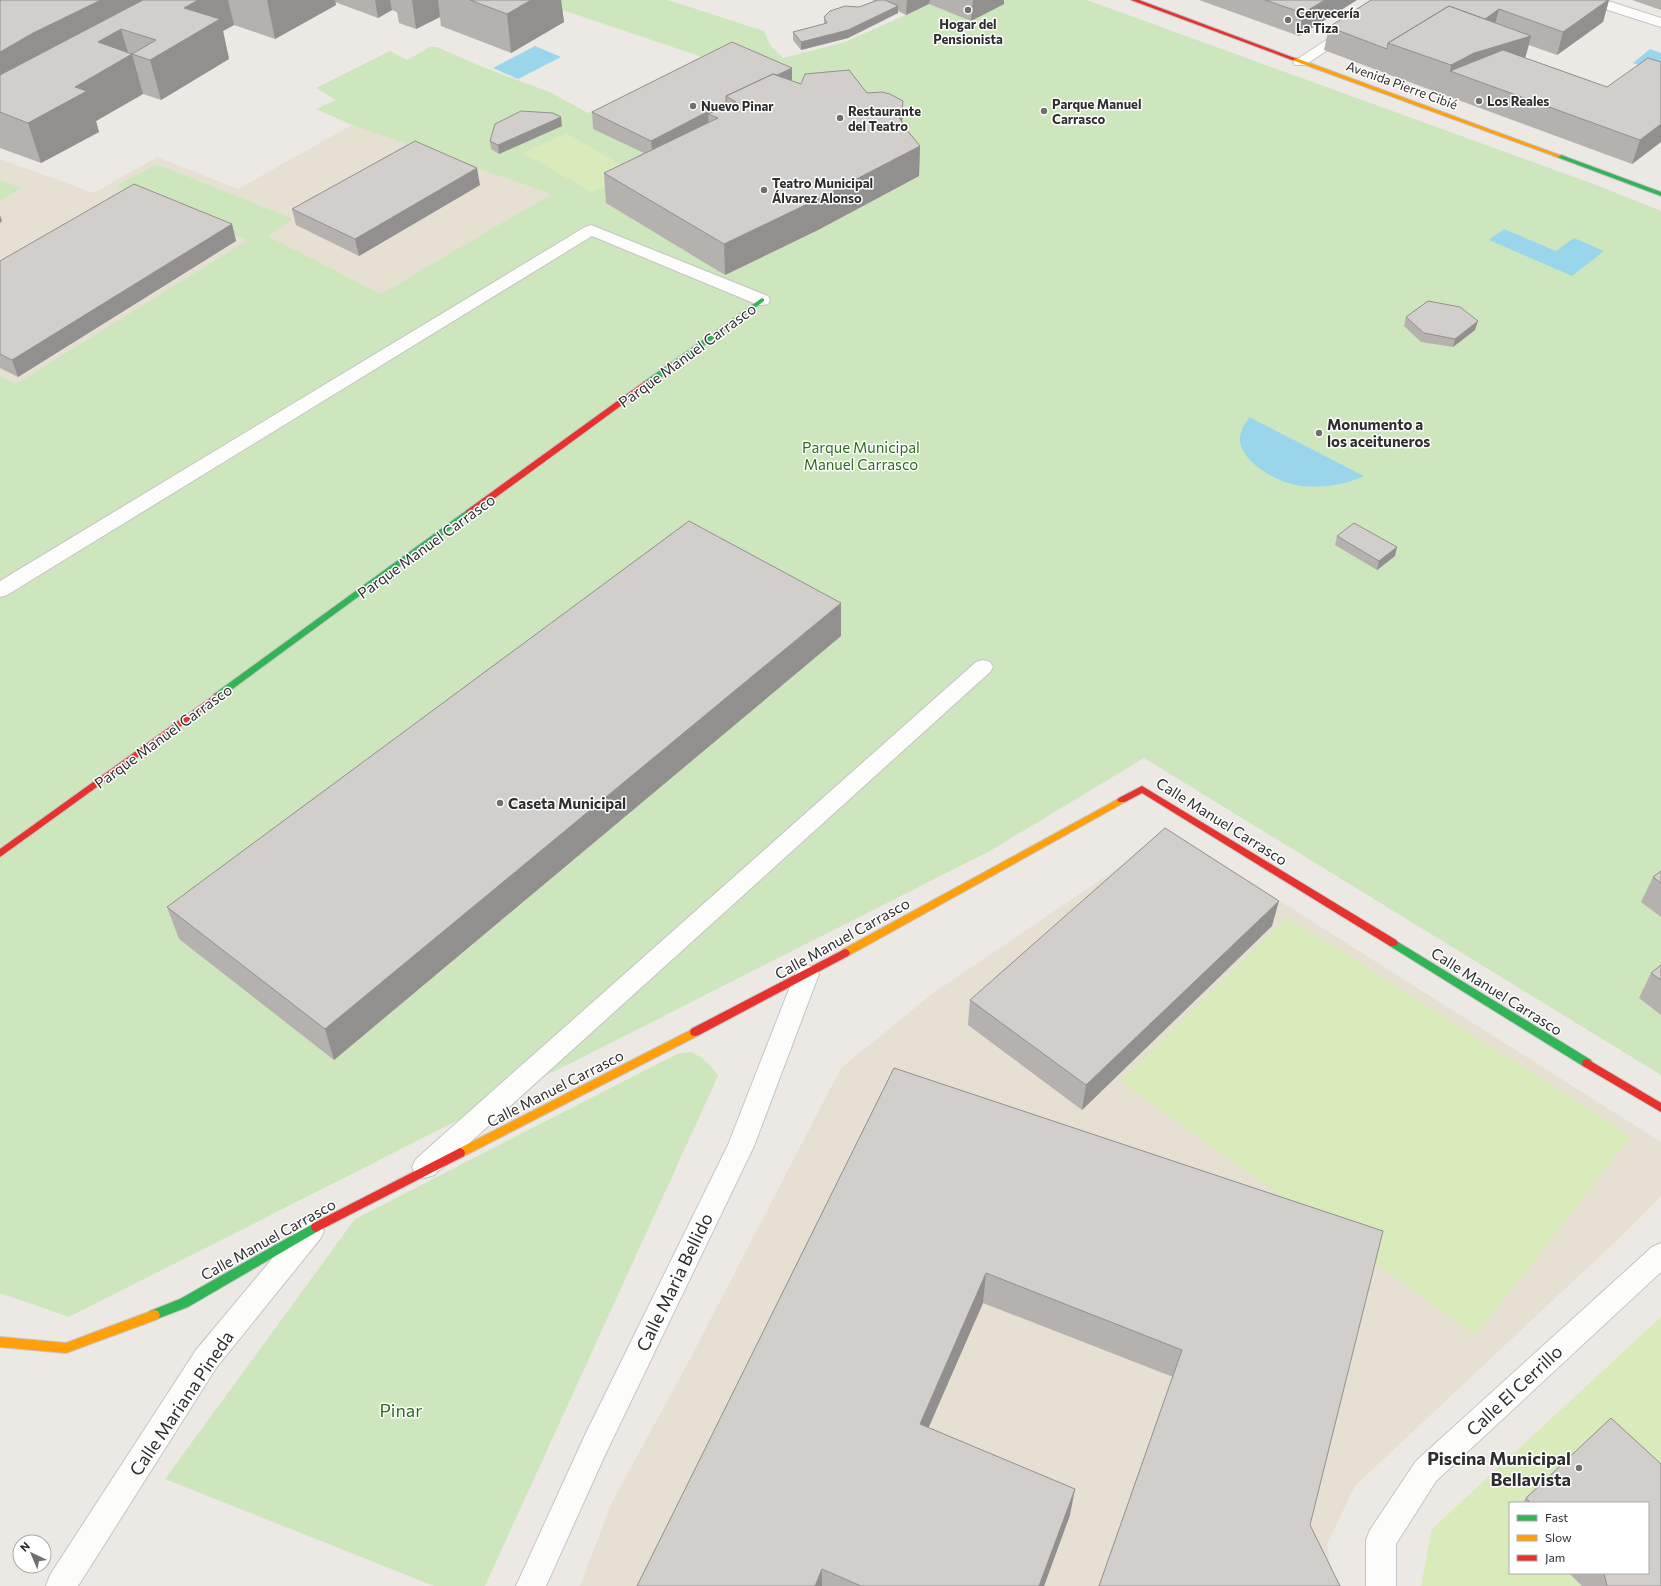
<svg xmlns="http://www.w3.org/2000/svg" width="1661" height="1586" viewBox="0 0 1661 1586" font-family="Commissioner,sans-serif">
  <style>
    .education { fill: #e6e0d3 }
    .green { fill: #cee6be }
    .pitch { fill: #d9eabb; fill-rule: evenodd }
    .water { fill: #99d6ec }
    .lines { fill: none; stroke-linecap: round; stroke-linejoin: round }
    .lane-casing { stroke: #c5c4c5; stroke-width: 2 }
    .street-casing { stroke: #c5c4c5; stroke-width: 2 }
    .fast-casing { stroke: #c5c4c5; stroke-width: 2 }
    .slow-casing { stroke: #c5c4c5; stroke-width: 2 }
    .jam-casing { stroke: #c5c4c5; stroke-width: 2 }
    .lane { fill: #fcfcfb; fill-rule: evenodd }
    .street { fill: #fcfcfb; fill-rule: evenodd }
    .fast { fill: #30b455; fill-rule: evenodd }
    .slow { fill: #ff9f0a; fill-rule: evenodd }
    .jam { fill: #e5322d; fill-rule: evenodd }
    .wall { fill: #b4b1af }
    .shaded-wall { fill: #92908e }
    .building { fill: #d1cecb; stroke: #92908e }
    .poi-dot { fill: #706f6e; stroke: #fff; stroke-width: 1.5 }
    .labels { text-anchor: middle; dominant-baseline: central; stroke-width: 3; stroke-linejoin: round; paint-order: stroke }
    .far-poi-label { font-size: 13px; font-weight: bold; fill: #2e2e2e; stroke: #fff; text-anchor: start }
    .far-street-label { font-size: 13px; fill: #2e2e2e; stroke: #fff }
    .street-label { font-size: 15px; fill: #2e2e2e; stroke: #fff }
    .poi-label { font-size: 15px; font-weight: bold; fill: #2e2e2e; stroke: #fff; text-anchor: start }
    .park-label { font-size: 15px; fill: #2c6e1b; stroke: #fff }
    .near-street-label { font-size: 18px; fill: #2e2e2e; stroke: #fff }
    .near-park-label { font-size: 18px; fill: #2c6e1b; stroke: #fff }
    .near-poi-label { font-size: 18px; font-weight: bold; fill: #2e2e2e; stroke: #fff; text-anchor: end }
  </style>
  <rect width="100%" height="100%" fill="#ece8e4"/>
  <path class="education" d="M352 125 551 194 0 519V159L94 193 157 157 238 189Z
    M1171 832 1661 1142V1196L1616 1241 1355 1486 1327 1544 1333 1586H580L612 1502 691 1357 841 1068 932 994Z"/>
  <path class="green" d="M533 0H668L764 31 770 45 783 58 845 42 939 0H1087L1599 186 1661 211V1075L1144 758 988 852 69 1317 0 1293V376L16 384 248 240 116 186 157 164 293 219 267 236 381 294 551 194 352 125 316 109 336 100 316 88 390 51 407 60 430 47H437L480 66 552 93 588 113 714 61Z
    M0 180 22 188 0 201Z
    M691 1052C703 1058 711 1064 718 1076L485 1586H434L165 1479 355 1219 677 1054Z"/>
  <path class="pitch" d="M566 133 634 172 591 192 523 153Z
    M1287 917 1631 1136 1476 1335 1120 1081Z
    M1661 1317V1586H1421L1432 1529ZM1510 1503H1648V1573H1510Z"/>
  <path class="water" d="M535 46 561 57 518 79 493 68Z
    M1650 49 1661 53V73L1633 63Z
    M1504 229 1556 251 1574 238 1604 251 1572 276 1489 240Z
    M1249 417 1364 476C1345 485 1322 488 1301 486 1281 484 1240 463 1240 439 1240 431 1245 424 1249 417Z"/>
  <g class="lines">
    <g class="lane-casing">
      <path id="lane" d="M983 660 990 662 993 667 990 672 434 1175 425 1178 416 1175 412 1167 416 1159 976 662Z"/>
    </g>
    <g class="street-casing">
      <path id="street" d="M1387 0H1403L1305 65H1295L1293 62Z
        M1584 0H1605L1661 18V27L1586 3Z
        M591 225 768 296 770 300 768 304 762 305 756 304 592 236 7 595 0 597V581L585 227Z
        M807 965 815 967 819 974 754 1146 605 1455 546 1586H516L585 1435 728 1145 795 974 799 967Z
        M311 1219 320 1223 324 1231 320 1239 216 1368 78 1586H46L50 1575 196 1350 302 1223Z
        M1661 1243V1272L1436 1481 1396 1544V1586H1366V1540L1370 1530 1416 1461 1652 1247Z"/>
    </g>
    <g class="fast-casing">
      <path id="fast" d="M1557 155H1561L1661 192V196L1557 157Z
        M762 298 764 299V301L651 385H645V381Z
        M467 510H470L474 512 220 698H214L213 696 214 694Z
        M1393 939 1591 1060 1592 1063 1591 1066 1587 1067 1583 1066 1390 946 1388 943 1390 940Z
        M316 1222 320 1224 321 1227 320 1230 188 1307 154 1320 150 1319 148 1315 150 1311 180 1299Z"/>
    </g>
    <g class="slow-casing">
      <path id="slow" d="M1292 58H1296L1562 156 1557 157 1292 60Z
        M1122 797 1127 800 1125 802 848 956H842L840 953 842 950Z
        M695 1028 699 1029 700 1032 699 1035 464 1156 460 1158 456 1156 455 1153 456 1150Z
        M154 1310 158 1311 160 1315 158 1319 66 1353 0 1347V1337L66 1343Z"/>
    </g>
    <g class="jam-casing">
      <path id="jam" d="M1131 0H1139L1297 59 1292 60Z
        M645 381H651L652 383 473 514H467L466 512 467 510Z
        M217 693 221 696 220 698 0 857V849Z
        M1142 786 1396 940 1398 943 1396 946H1390L1142 793 1125 802H1119L1117 800 1119 798Z
        M845 949 848 950 850 953 848 956 699 1035 695 1036 691 1035 690 1032 691 1029Z
        M1587 1059 1661 1103V1112L1583 1066 1582 1063 1583 1060Z
        M460 1148 464 1150 465 1153 464 1156 320 1230 316 1232 312 1230 311 1227 312 1224Z"/>
    </g>
    <use href="#lane" class="lane"/>
    <use href="#street" class="street"/>
    <use href="#fast" class="fast"/>
    <use href="#slow" class="slow"/>
    <use href="#jam" class="jam"/>
  </g>
  <path class="wall" d="M0 0H561L564 22 511 53 441 26 440 17 416 29 399 23 397 12 392 10 378 18 335 2 336 5 275 39 234 25 223 31 229 59 161 100 143 94 136 70 143 94 96 121 99 132 41 163 0 148Z
    M872 0H1004V4L971 21 929 4 906 15 898 11V13L848 38 801 50 793 40V32L824 24V17L859 7 875 1Z
    M1199 0H1357L1299 36Z
    M1371 0H1609L1603 22 1557 55 1529 45 1525 58 1607 87 1661 62V142L1632 164 1382 72 1324 50 1329 27Z
    M1632 0H1661V10Z
    M792 68V81L801 84 867 93 903 123 906 129 920 146 919 176 818 230 725 275 606 203 604 173 644 153 593 129 592 112Z
    M562 126 499 154 491 149 490 141Z
    M480 185 359 256 296 225 292 209Z
    M232 224 236 241 18 377 0 368V261Z
    M1406 317 1475 330 1453 347 1421 342 1404 326Z
    M1337 536 1395 556 1377 570 1335 545Z
    M841 636 334 1060 179 939 167 907Z
    M1661 871V917L1641 902 1653 877Z
    M1272 926 1082 1110 968 1025 970 1000Z
    M1661 965V1015L1639 998 1651 973Z
    M894 1068 1383 1231 1173 1377 983 1303 928 1428 1070 1515 1044 1586H637Z
    M1611 1418 1661 1464V1586H1582L1569 1573H1648V1503H1523L1526 1498Z"/>
  <path class="shaded-wall" d="M101 0H151L0 79V52L33 33Z
    M198 0H228L234 25 223 31 229 59 161 100 150 60 184 8Z
    M267 0H335L336 5 275 39Z
    M375 0H390L392 10 378 18Z
    M412 0H438L440 17 416 29Z
    M531 0H561L564 22 511 53 507 14Z
    M907 0H930L929 4 906 15Z
    M973 0H1004V4L971 21Z
    M1325 0H1357L1299 36 1303 13Z
    M1608 0H1609L1603 22 1557 55 1563 32Z
    M898 6V13L848 38 801 50V42Z
    M1499 9 1493 32 1481 21Z
    M121 29 129 56 132 54 143 94 96 121 99 132 41 163 28 123 98 42Z
    M1531 36 1523 66 1450 71 1451 65 1474 53Z
    M792 68V84L736 102 732 99Z
    M903 101 902 131 899 117Z
    M726 102V118L708 114 709 128 653 158 651 141Z
    M561 117 562 126 499 154 498 145Z
    M1661 124V142L1632 164 1640 140Z
    M920 146 919 176 818 230 725 275 724 244Z
    M477 168 480 185 359 256 355 239Z
    M0 215 2 221 0 223Z
    M232 224 236 241 18 377 12 360Z
    M1478 321 1475 330 1453 347 1455 339Z
    M1397 547 1395 556 1377 570 1379 561Z
    M841 603V636L334 1060 325 1029Z
    M1279 901 1272 926 1082 1110 1086 1085Z
    M986 1273 983 1303 918 1452 920 1424Z
    M1075 1489 1070 1515 1044 1586H1039Z
    M822 1569V1586H815Z"/>
  <path class="building" d="M0 0H101L33 33 0 52Z
    M143 0H198L184 8 220 19 150 60 132 54 156 40 121 29 98 42 132 54 75 87 87 91 28 123 0 112V75Z
    M470 0H531L507 14Z
    M878 0H885L898 6 848 30 801 42 793 32 827 23 824 17 830 11 845 6 859 7Z
    M1265 0H1325L1303 13Z
    M1371 0H1608L1563 32 1499 9 1485 19 1449 6 1388 43 1387 49 1329 27Z
    M1449 6 1531 36 1474 53 1451 65 1388 43Z
    M732 42 792 68 777 75 773 74 726 96V102L651 141 592 112Z
    M1503 50 1607 87 1648 58 1661 62V124L1640 140 1450 71Z
    M849 70 867 93 882 92 890 94 903 101 902 111 899 117 906 129 920 146 818 199 724 244 604 173 718 118 708 114 736 102 726 96 773 74 801 84 805 74Z
    M521 111 553 113 561 117 498 145 490 141 495 124Z
    M415 141 477 168 355 239 292 209Z
    M134 184 232 224 12 360 0 354V261Z
    M1428 301 1460 307 1478 321 1455 339 1424 333 1406 317Z
    M689 521 841 603 325 1029 167 907Z
    M1354 523 1397 547 1379 561 1337 536Z
    M1165 828 1279 901 1086 1085 970 1000Z
    M1661 871V883L1653 877Z
    M1661 965V980L1651 973Z
    M894 1068 1383 1231 1310 1525 1340 1586H1099L1182 1350 986 1273 920 1424 1075 1489 1039 1586H861L822 1569 815 1586H637Z
    M1611 1418 1661 1464V1586H1607L1604 1573H1648V1503H1531L1526 1498Z"/>
  <g class="poi-dot">
    <circle cx="968" cy="10" r="4"/>
    <circle cx="1288" cy="20" r="4"/>
    <circle cx="1479" cy="101" r="4"/>
    <circle cx="693" cy="106" r="4"/>
    <circle cx="1044" cy="111" r="4"/>
    <circle cx="840" cy="118" r="4"/>
    <circle cx="764" cy="190" r="4"/>
    <circle cx="1319" cy="433" r="4"/>
    <circle cx="500" cy="803" r="4"/>
    <circle cx="1579" cy="1468" r="4"/>
  </g>
  <g class="labels">
    <g class="far-poi-label">
      <text x="1296" y="13">Cervecería<tspan x="1296" dy="15">La Tiza</tspan></text>
      <text x="968" y="24" text-anchor="middle">Hogar del<tspan x="968" dy="15">Pensionista</tspan></text>
      <text x="1487" y="101">Los Reales</text>
      <text x="1052" y="104">Parque Manuel<tspan x="1052" dy="15">Carrasco</tspan></text>
      <text x="701" y="106">Nuevo Pinar</text>
      <text x="848" y="111">Restaurante<tspan x="848" dy="15">del Teatro</tspan></text>
      <text x="772" y="183">Teatro Municipal<tspan x="772" dy="15">Álvarez Alonso</tspan></text>
    </g>
    <g class="far-street-label">
      <text transform="translate(1402 85) rotate(20)">Avenida Pierre Cibié</text>
    </g>
    <g class="street-label">
      <text transform="translate(687 355) rotate(-36)">Parque Manuel Carrasco</text>
      <text transform="translate(426 546) rotate(-36)">Parque Manuel Carrasco</text>
      <text transform="translate(163 736) rotate(-36)">Parque Manuel Carrasco</text>
      <text transform="translate(1222 821) rotate(32)">Calle Manuel Carrasco</text>
      <text transform="translate(842 938) rotate(-29)">Calle Manuel Carrasco</text>
      <text transform="translate(1497 991) rotate(32)">Calle Manuel Carrasco</text>
      <text transform="translate(555 1088) rotate(-27)">Calle Manuel Carrasco</text>
      <text transform="translate(268 1239) rotate(-29)">Calle Manuel Carrasco</text>
    </g>
    <g class="poi-label">
      <text x="1327" y="424">Monumento a<tspan x="1327" dy="17">los aceituneros</tspan></text>
      <text x="508" y="803">Caseta Municipal</text>
    </g>
    <g class="park-label">
      <text x="861" y="447">Parque Municipal<tspan x="861" dy="17">Manuel Carrasco</tspan></text>
    </g>
    <g class="near-street-label">
      <text transform="translate(674 1282) rotate(-64)">Calle Maria Bellido</text>
      <text transform="translate(1514 1390) rotate(-43)">Calle El Cerrillo</text>
      <text transform="translate(181 1403) rotate(-56)">Calle Mariana Pineda</text>
    </g>
    <g class="near-park-label">
      <text x="401" y="1410">Pinar</text>
    </g>
    <g class="near-poi-label">
      <text x="1571" y="1458">Piscina Municipal<tspan x="1571" dy="21">Bellavista</tspan></text>
    </g>
  </g>
  <rect x="1509" y="1502" width="140" height="72" fill="#ffffff" stroke="#ababab"/>
  <rect x="1517" y="1515" width="20" height="6" fill="#30b455" stroke="#ababab"/>
  <text x="1545" y="1522" font-size="12" fill="#2e2e2e">Fast</text>
  <rect x="1517" y="1535" width="20" height="6" fill="#ff9f0a" stroke="#ababab"/>
  <text x="1545" y="1542" font-size="12" fill="#2e2e2e">Slow</text>
  <rect x="1517" y="1555" width="20" height="6" fill="#e5322d" stroke="#ababab"/>
  <text x="1545" y="1562" font-size="12" fill="#2e2e2e">Jam</text>
  <g transform="translate(32 1554) rotate(316)"><circle r="19" fill="#ffffff" stroke="#ababab"/>
  <path d="M0-3L7 15L0 10L-7 15Z" fill="#706f6e"/>
  <text y="-6" font-size="11" font-weight="bold" text-anchor="middle" fill="#2e2e2e">N</text>
  </g>
</svg>
